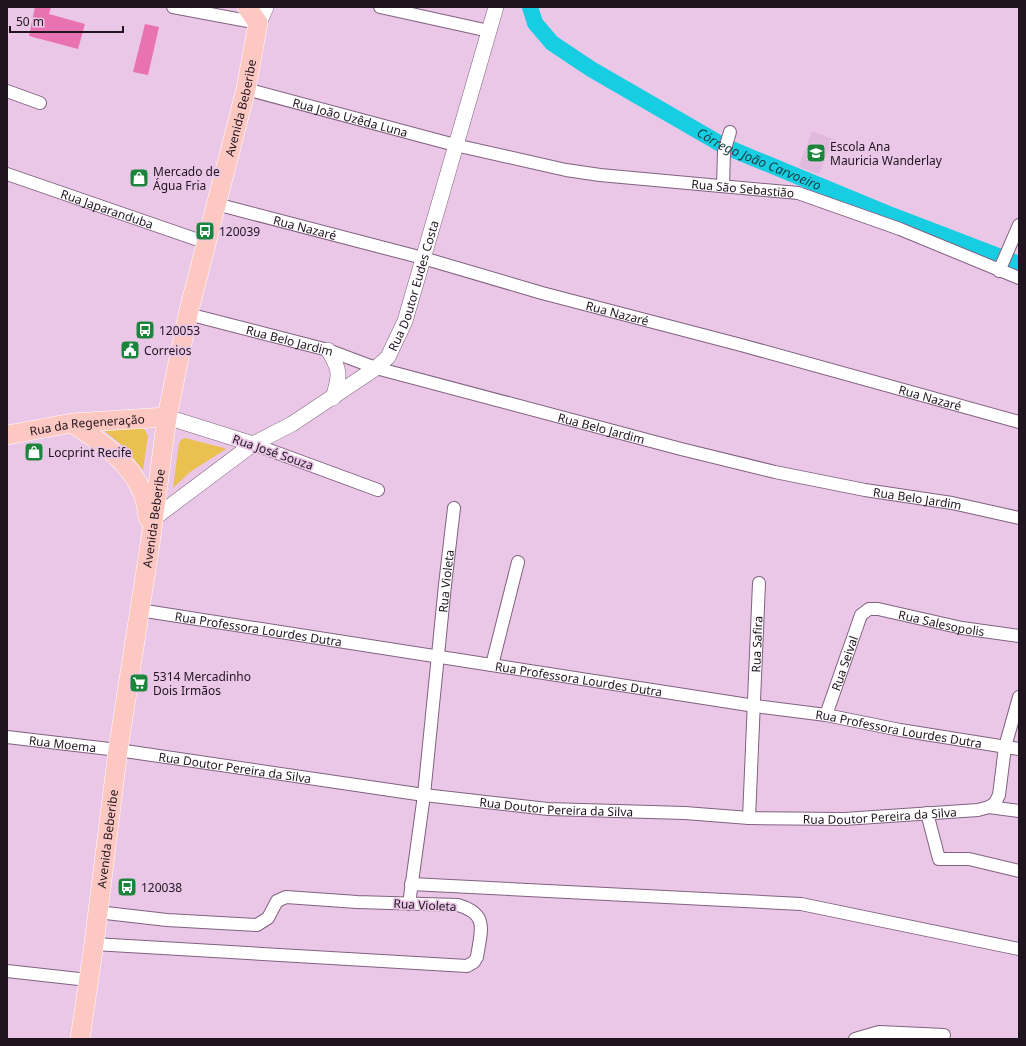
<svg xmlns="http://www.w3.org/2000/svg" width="1026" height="1046" viewBox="0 0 1026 1046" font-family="'Noto Sans',sans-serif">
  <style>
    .built { fill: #e1b8de }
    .green { fill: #eac050 }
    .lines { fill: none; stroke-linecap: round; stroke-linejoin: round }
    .canal { stroke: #17cde2; stroke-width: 16 }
    .building { fill: #e972b2 }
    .minor-casing { stroke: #81617f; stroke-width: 14 }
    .tertiary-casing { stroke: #81617f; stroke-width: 16 }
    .secondary-casing { stroke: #81617f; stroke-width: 18 }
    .primary-casing { stroke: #fff; stroke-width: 20 }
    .minor { stroke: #fff; stroke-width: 12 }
    .tertiary { stroke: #fff; stroke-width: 15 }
    .secondary { stroke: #fff; stroke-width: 17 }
    .primary { stroke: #fcc8c1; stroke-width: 19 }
    .labels { text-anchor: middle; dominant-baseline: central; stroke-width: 3.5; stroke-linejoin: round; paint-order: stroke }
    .street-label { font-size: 12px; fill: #20141f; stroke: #eac7e7 }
    .poi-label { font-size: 12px; fill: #20141f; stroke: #eac7e7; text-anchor: start }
    .water-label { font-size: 13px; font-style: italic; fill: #1a3a3f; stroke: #eac7e7 }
  </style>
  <rect width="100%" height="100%" fill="#eac7e7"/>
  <path class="built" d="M812 131 833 139 819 174 799 167Z"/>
  <path class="green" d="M142 425 148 436 143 470 123 446 102 429Z
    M185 438 224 448 226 449 190 472 173 488 179 443 181 440Z"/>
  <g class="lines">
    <path class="canal" id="s1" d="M530 7 535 23 552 43 591 69 724 146 886 213 1019 264"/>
  </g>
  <path class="building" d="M35 7H51L49 14 85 24 78 49 29 36Z
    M145 24 159 27 148 75 133 72Z"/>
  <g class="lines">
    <g class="minor-casing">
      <g id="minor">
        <path d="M173 7 258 23"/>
        <path d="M380 7 489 31"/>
        <path id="s2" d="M246 89 455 145 566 170 600 175 798 193 900 229 1019 278"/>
        <path d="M7 91 40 103"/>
        <path id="s3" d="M7 174 207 243"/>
        <path d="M723 186 724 152 730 132"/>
        <path id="s4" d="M216 204 423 258 542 293 741 345 1019 422"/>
        <path d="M999 271 1019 225"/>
        <path id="s5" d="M188 314 328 350 376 368 681 449 775 472 865 490 952 503 1019 518"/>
        <path d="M253 444 378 490"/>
        <path id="s6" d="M139 610 755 706 826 715 900 730 1019 749"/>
        <path d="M492 665 518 562"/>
        <path id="s7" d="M826 715 861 615 869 609H878L962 628 1019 636"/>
        <path id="s8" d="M7 737 118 750 424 795 548 809 685 813 749 818 844 819 978 810 989 807 995 803 999 795 1005 747 1019 697"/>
        <path d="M989 807 1019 811"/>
        <path d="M927 813 939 859H969L1019 871"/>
        <path id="s9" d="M749 818 759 583"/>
        <path d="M411 884 801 904 1019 949"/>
        <path id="s10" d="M409 904 424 795 445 585 454 508"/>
        <path d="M94 944 467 966 474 962 477 957C481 930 489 914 458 905L357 902 286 897 277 901 268 918 257 925 167 920 97 912"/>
        <path d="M7 971 88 980"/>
        <path d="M855 1039 879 1032 944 1035"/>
      </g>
    </g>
    <g class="tertiary-casing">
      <g id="tertiary">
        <path d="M328 350C341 370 340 376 333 398"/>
        <path d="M167 417 253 444"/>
        <path id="s11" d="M153 519 253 444 292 424 376 368 388 357 405 321 496 7"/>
      </g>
    </g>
    <g class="secondary-casing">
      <path id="secondary" d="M258 23 265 7"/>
    </g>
    <g class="primary-casing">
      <g id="primary">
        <path d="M72 423C100 441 131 462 143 494 146 501 147 510 148 518"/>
        <path id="s12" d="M7 435 72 423 167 417"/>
        <path id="s13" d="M80 1039 94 944 118 750 150 544 167 417 188 314 246 89 258 23 247 7"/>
      </g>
    </g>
    <use href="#minor" class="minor"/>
    <use href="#tertiary" class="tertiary"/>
    <use href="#secondary" class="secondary"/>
    <use href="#primary" class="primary"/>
  </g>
  <defs>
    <g id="school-square" transform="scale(1)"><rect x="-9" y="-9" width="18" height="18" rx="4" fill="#1a853b" stroke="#eac7e7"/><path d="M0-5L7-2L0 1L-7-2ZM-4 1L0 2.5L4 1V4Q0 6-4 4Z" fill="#fff"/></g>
    <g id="shop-square" transform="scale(1)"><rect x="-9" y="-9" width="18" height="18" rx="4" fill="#1a853b" stroke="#eac7e7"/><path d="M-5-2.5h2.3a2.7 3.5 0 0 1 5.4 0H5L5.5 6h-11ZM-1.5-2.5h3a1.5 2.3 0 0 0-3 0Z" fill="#fff"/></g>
    <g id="bus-square" transform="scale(1)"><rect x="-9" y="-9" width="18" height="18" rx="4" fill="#1a853b" stroke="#eac7e7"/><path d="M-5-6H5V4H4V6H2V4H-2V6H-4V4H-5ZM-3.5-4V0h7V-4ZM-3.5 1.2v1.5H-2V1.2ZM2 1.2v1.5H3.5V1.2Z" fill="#fff"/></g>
    <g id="civic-square" transform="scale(1)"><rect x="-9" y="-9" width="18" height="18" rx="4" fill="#1a853b" stroke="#eac7e7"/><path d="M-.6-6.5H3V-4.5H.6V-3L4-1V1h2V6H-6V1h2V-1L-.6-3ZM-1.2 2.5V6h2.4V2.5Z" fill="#fff"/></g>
    <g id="supermarket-square" transform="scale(1)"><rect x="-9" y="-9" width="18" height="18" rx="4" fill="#1a853b" stroke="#eac7e7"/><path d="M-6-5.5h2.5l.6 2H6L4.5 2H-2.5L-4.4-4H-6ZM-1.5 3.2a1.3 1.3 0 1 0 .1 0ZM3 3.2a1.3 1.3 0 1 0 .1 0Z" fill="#fff"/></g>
  </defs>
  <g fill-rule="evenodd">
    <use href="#school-square" x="816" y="153"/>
    <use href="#shop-square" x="139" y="178"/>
    <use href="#bus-square" x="205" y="231"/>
    <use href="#bus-square" x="145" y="330"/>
    <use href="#civic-square" x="130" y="350"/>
    <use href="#shop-square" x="34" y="452"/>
    <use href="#supermarket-square" x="139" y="683"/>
    <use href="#bus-square" x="127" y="887"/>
  </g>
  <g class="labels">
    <g class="street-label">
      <text stroke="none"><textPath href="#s13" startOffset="946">Avenida Beberibe</textPath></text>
      <text stroke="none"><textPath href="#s2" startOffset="108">Rua João Uzêda Luna</textPath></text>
      <text stroke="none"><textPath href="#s2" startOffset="508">Rua São Sebastião</textPath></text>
      <text stroke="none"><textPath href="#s3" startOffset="106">Rua Japaranduba</textPath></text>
      <text stroke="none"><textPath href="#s4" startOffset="92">Rua Nazaré</textPath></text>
      <text stroke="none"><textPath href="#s11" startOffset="362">Rua Doutor Eudes Costa</textPath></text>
      <text stroke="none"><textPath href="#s4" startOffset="416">Rua Nazaré</textPath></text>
      <text stroke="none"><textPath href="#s5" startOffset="105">Rua Belo Jardim</textPath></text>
      <text stroke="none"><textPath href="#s4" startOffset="740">Rua Nazaré</textPath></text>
      <text stroke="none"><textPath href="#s12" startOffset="81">Rua da Regeneração</textPath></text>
      <text stroke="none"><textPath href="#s5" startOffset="429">Rua Belo Jardim</textPath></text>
      <text transform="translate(273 452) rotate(19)">Rua José Souza</text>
      <text stroke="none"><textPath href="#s5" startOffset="753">Rua Belo Jardim</textPath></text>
      <text stroke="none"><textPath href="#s13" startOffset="526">Avenida Beberibe</textPath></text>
      <text stroke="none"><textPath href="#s10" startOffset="325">Rua Violeta</textPath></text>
      <text stroke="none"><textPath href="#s7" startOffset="190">Rua Salesopolis</textPath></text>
      <text stroke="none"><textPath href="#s6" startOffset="121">Rua Professora Lourdes Dutra</textPath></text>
      <text stroke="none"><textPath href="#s9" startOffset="174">Rua Safira</textPath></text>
      <text stroke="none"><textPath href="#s7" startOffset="55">Rua Seival</textPath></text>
      <text stroke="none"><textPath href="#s6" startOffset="445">Rua Professora Lourdes Dutra</textPath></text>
      <text stroke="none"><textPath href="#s6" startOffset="769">Rua Professora Lourdes Dutra</textPath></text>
      <text stroke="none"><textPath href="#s8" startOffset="56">Rua Moema</textPath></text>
      <text stroke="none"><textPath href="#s8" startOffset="230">Rua Doutor Pereira da Silva</textPath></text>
      <text stroke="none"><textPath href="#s8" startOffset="554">Rua Doutor Pereira da Silva</textPath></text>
      <text stroke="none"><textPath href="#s8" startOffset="878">Rua Doutor Pereira da Silva</textPath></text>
      <text stroke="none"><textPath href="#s13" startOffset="202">Avenida Beberibe</textPath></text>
      <text transform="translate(425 905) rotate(3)">Rua Violeta</text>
    </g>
    <g class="poi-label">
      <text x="830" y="146">Escola Ana<tspan x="830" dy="14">Mauricia Wanderlay</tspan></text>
      <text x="153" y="171">Mercado de<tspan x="153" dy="14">Água Fria</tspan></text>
      <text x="219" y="231">120039</text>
      <text x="159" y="330">120053</text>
      <text x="144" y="350">Correios</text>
      <text x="48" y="452">Locprint Recife</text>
      <text x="153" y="676">5314 Mercadinho<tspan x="153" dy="14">Dois Irmãos</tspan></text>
      <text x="141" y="887">120038</text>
    </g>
    <g class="water-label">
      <text stroke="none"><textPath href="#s1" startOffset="281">Córrego João Carvoeiro</textPath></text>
    </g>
  </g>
  <rect width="1026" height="1046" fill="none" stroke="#20141f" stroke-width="16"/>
  <path d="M10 26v6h113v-6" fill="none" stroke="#20141f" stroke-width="2"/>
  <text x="16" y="26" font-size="12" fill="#20141f" stroke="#eac7e7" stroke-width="3" paint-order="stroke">50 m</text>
</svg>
